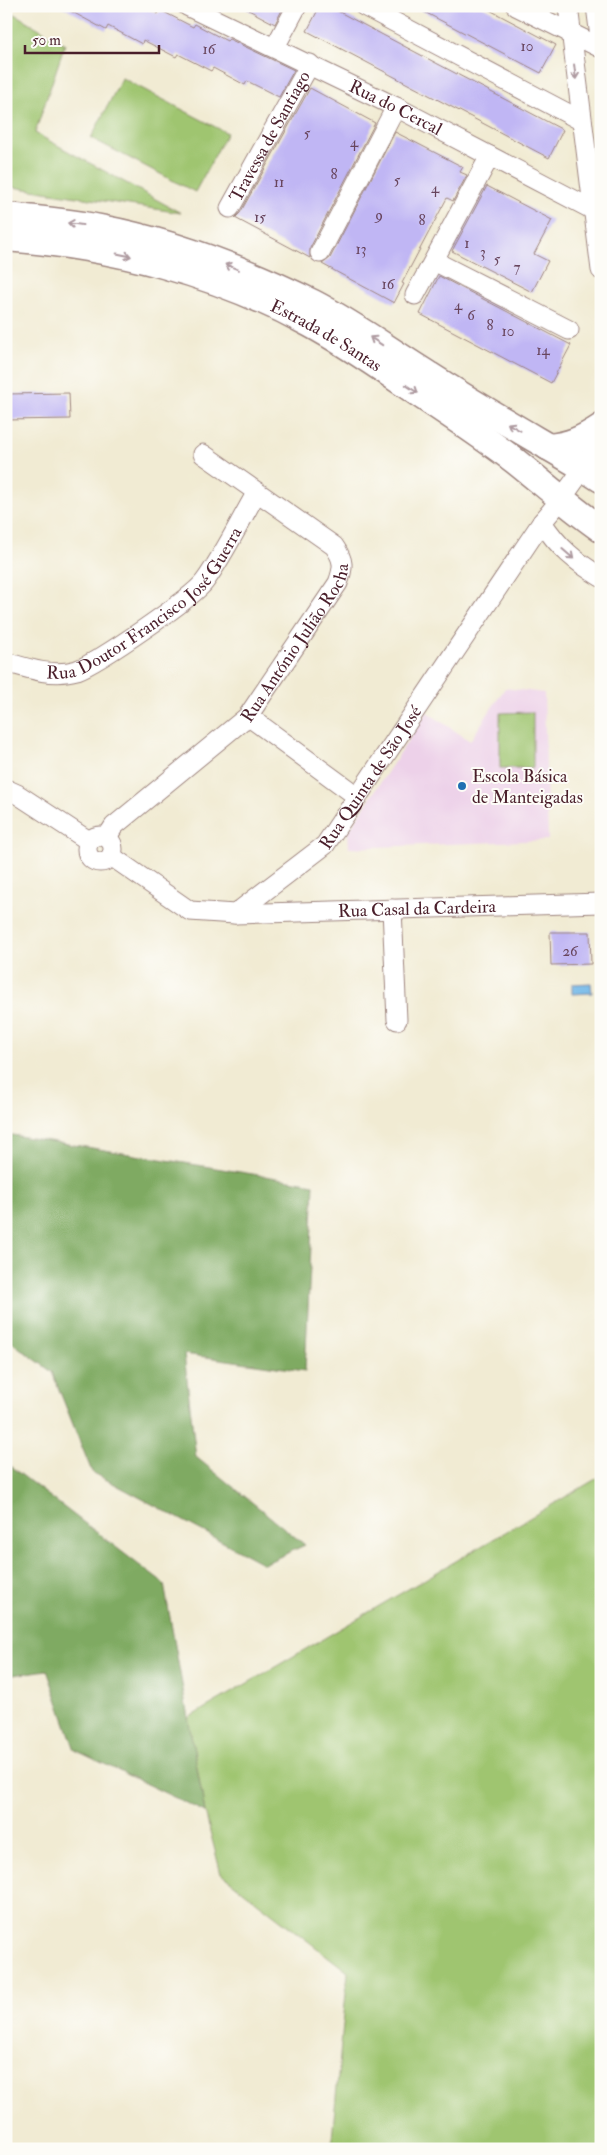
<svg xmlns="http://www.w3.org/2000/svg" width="607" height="2155" viewBox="0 0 607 2155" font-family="'IM FELL Double Pica',serif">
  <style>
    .built { fill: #edd1e9 }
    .green { fill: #9fc570; stroke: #74724e }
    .forest { fill: #7faa62; stroke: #646446 }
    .water { fill: #72b8e8; stroke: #5e6c8a }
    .building { fill: #c0b6f4 }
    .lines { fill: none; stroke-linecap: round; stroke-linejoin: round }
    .minor-casing { stroke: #9e857f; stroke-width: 21 }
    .secondary-casing { stroke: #9e857f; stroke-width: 29 }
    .minor { stroke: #fff; stroke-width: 19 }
    .secondary { stroke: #fff; stroke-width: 26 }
    .oneway { stroke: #ae9aa0 }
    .poi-dot { fill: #1f6fb2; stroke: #fdfcf7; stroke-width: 2 }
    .labels { text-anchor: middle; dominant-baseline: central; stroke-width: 4; stroke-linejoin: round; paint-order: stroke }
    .number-label { font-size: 15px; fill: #68455d }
    .street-label { font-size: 18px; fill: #4a1f2b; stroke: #fdfcf7 }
    .poi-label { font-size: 18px; fill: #4a1f2b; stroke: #fdfcf7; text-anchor: start }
  </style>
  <rect width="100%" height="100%" fill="#fdfcf7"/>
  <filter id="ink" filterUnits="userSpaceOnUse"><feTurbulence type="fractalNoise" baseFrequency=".02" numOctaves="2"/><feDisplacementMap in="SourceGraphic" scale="10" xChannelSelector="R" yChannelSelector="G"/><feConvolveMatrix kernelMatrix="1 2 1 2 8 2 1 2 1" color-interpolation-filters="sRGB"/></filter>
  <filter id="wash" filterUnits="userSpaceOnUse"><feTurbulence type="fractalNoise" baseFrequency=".0096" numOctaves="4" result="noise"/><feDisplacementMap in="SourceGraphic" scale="20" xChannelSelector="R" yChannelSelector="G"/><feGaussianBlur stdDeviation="1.12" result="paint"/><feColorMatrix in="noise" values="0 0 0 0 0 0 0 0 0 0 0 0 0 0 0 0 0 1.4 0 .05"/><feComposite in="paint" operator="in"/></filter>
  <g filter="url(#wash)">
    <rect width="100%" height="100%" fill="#f1ebd3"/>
    <path class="built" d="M505 688 544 693 548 840 349 848 348 832 427 712 470 741Z"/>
    <path class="green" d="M6 9 65 44 35 133 181 213 6 186Z
      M122 78 227 133 195 192 91 138Z
      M533 712V768H500V713Z
      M601 1476V2149H331L348 1972 221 1874 205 1812 188 1718Z"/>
    <path class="forest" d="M6 1134 314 1184 305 1371 184 1354 196 1457 305 1545 264 1564 92 1472 52 1372 6 1338Z
      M6 1463 164 1584 205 1812 75 1750 47 1670 6 1676Z"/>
    <path class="water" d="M591 983 592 993 572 994V984Z"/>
    <g id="blocks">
      <path class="building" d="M61 6H144L158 14 160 10 193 27 195 24 227 41 229 39 294 70 279 97 247 81 245 85 213 68 211 71 178 54 176 57 143 40 142 44 108 26 106 30Z
        M241 6H284L275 24Z
        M320 6H328L563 130 549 158 307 31Z
        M413 6H482L556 45 541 73Z
        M310 88 375 123 310 248V258L235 218 240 213Z
        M395 132 463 167 460 172 467 175 453 201 447 198 402 283 404 284 394 303 322 264 330 258Z
        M487 186 552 220 534 254 548 261 532 292 452 251Z
        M439 276 571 345 551 383 420 314Z
        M69 393 70 419 6 420V394Z
        M550 932H590L591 964 551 965Z"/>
    </g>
  </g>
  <g filter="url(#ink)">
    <use href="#blocks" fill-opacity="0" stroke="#9e857f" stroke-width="1"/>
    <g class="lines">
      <g class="minor-casing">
        <g id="minor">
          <path id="s1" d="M187 6 396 107 601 214"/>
          <path d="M364 6 582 121"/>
          <path d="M516 6 601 48"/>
          <path d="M568 6 601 270"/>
          <path d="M596 6 601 45"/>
          <path d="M275 47 297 6"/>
          <path id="s2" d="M230 208 310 64"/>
          <path d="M320 253 396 107"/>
          <path d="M434 261 569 330"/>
          <path d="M415 295 490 156"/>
          <path d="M542 522C558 547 576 562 601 577"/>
          <path id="s3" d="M6 662C29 669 53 677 77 670 97 663 194 597 205 581 225 553 240 521 257 492"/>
          <path d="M248 716 358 797"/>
          <path d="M6 789 17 794 89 841"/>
          <circle cx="100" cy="849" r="13"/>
          <path id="s4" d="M107 837 114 826 248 716 338 583C344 567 344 560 334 546L203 454"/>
          <path id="s5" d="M111 856 190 911 235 914 325 845 542 522C565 496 584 469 601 439"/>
          <path d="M392 909 397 1020"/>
          <path id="s6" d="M235 914 601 903"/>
        </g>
      </g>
      <g class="secondary-casing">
        <g id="secondary">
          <path d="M6 216C38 219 69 222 100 228 174 242 246 270 313 303 354 324 390 351 429 375 480 408 532 437 584 468L601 479"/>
          <path id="s7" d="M6 238C111 246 218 273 310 324 349 345 385 371 422 396 453 417 485 438 515 461 544 484 571 508 601 529"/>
          <path d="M548 447C570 445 583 439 601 427"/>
        </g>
      </g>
      <use href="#minor" class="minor"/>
      <use href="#secondary" class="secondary"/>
    </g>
    <defs><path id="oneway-shaft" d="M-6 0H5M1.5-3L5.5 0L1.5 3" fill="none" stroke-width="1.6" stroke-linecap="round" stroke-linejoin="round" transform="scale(1.25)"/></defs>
    <g class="oneway">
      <use href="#oneway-shaft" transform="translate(575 72) rotate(83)"/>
      <use href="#oneway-shaft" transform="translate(75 224) rotate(-172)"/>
      <use href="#oneway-shaft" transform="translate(124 255) rotate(12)"/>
      <use href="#oneway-shaft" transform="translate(232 267) rotate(-158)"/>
      <use href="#oneway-shaft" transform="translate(376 341) rotate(-147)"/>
      <use href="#oneway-shaft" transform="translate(412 389) rotate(34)"/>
      <use href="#oneway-shaft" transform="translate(514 427) rotate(-150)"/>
      <use href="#oneway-shaft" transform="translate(568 554) rotate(41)"/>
    </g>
  </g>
  <circle class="poi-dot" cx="462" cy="786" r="5"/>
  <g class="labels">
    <g class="number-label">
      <text x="527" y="46">10</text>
      <text x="209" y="49">16</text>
      <text x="307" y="133">5</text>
      <text x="354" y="142">4</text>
      <text x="334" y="174">8</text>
      <text x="397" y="180">5</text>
      <text x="279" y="182">11</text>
      <text x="435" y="188">4</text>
      <text x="379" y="215">9</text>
      <text x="260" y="217">15</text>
      <text x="422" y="220">8</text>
      <text x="467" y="243">1</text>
      <text x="361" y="249">13</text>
      <text x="483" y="252">3</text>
      <text x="497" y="259">5</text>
      <text x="517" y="267">7</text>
      <text x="388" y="284">16</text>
      <text x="458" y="305">4</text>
      <text x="471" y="315">6</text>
      <text x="490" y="325">8</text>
      <text x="508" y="331">10</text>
      <text x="543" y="350">14</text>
      <text x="570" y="951">26</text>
    </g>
    <g class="street-label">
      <text stroke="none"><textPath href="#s1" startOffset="232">Rua do Cercal</textPath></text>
      <text stroke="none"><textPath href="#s2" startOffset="82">Travessa de Santiago</textPath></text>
      <text stroke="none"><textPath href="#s7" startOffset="338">Estrada de Santas</textPath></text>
      <text stroke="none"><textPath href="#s3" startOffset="166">Rua Doutor Francisco José Guerra</textPath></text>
      <text stroke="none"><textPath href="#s4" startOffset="274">Rua António Julião Rocha</textPath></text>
      <text stroke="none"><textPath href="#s5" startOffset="336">Rua Quinta de São José</textPath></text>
      <text stroke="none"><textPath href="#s6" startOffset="182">Rua Casal da Cardeira</textPath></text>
    </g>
    <g class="poi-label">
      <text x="472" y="776">Escola Básica<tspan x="472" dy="21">de Manteigadas</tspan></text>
    </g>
  </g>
  <rect width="607" height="2155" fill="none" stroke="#fdfcf7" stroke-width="25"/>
  <path d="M25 45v8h134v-8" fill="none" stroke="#4a1f2b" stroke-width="2.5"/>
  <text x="32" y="45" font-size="15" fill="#4a1f2b" stroke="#fdfcf7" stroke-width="4" paint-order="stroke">50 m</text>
</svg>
